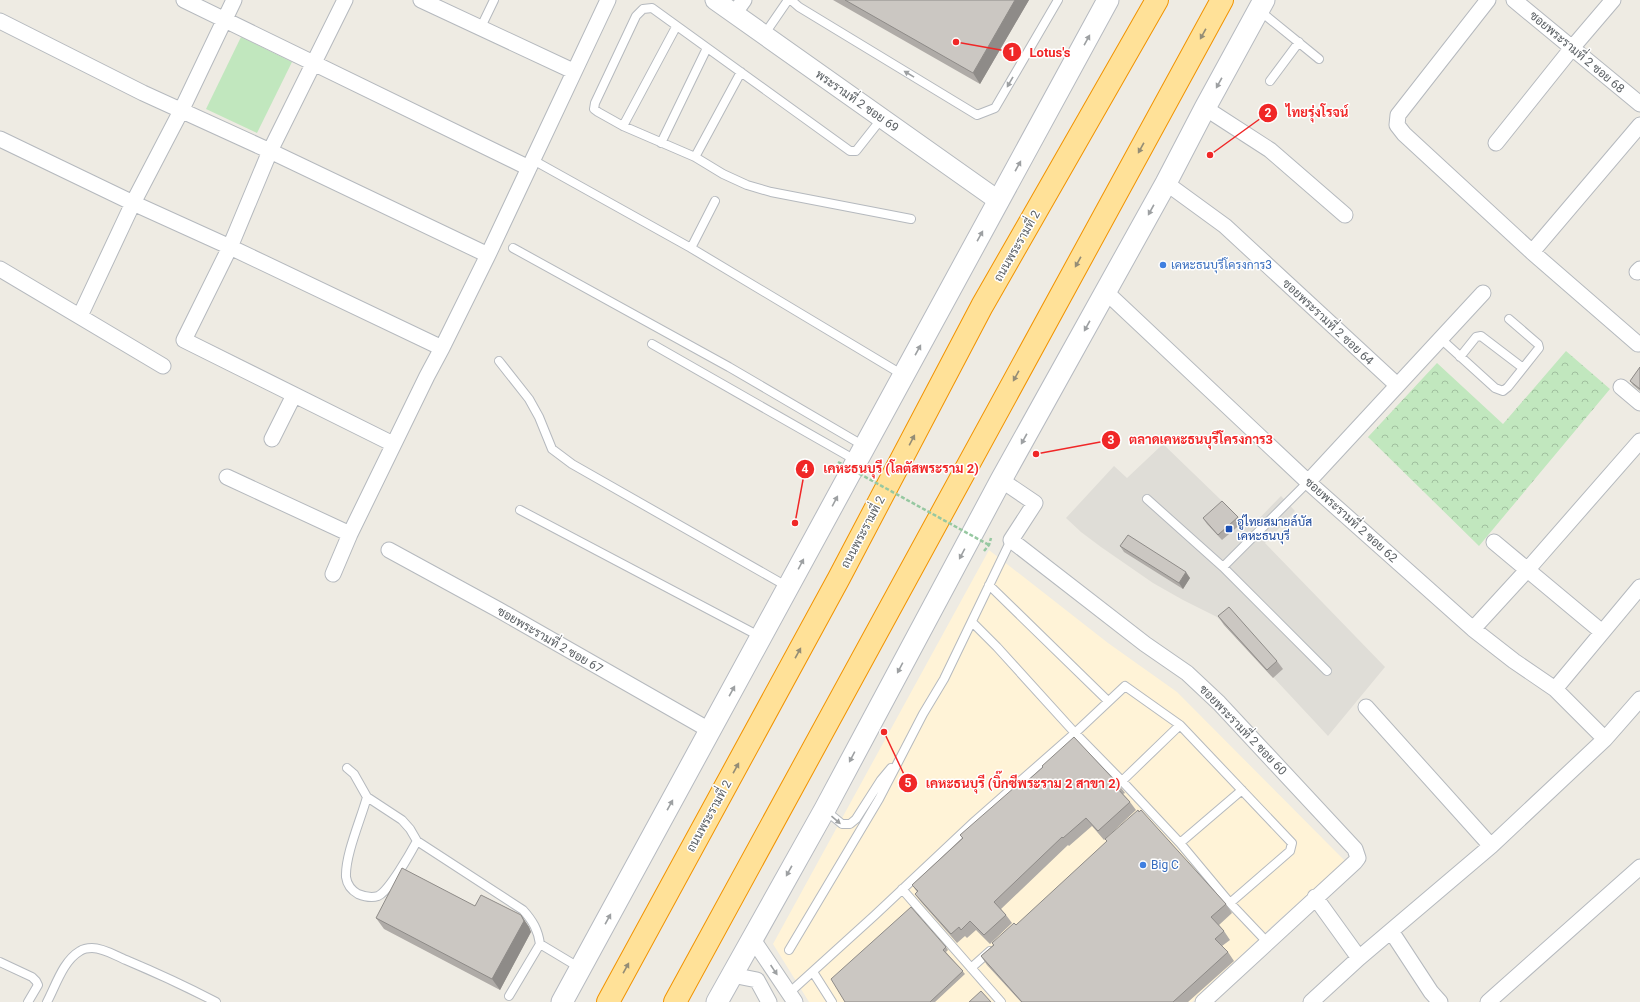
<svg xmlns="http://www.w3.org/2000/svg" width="1640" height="1002" viewBox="0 0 1640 1002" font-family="Roboto,Sarabun,sans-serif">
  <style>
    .commercial { fill: #fff3d7 }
    .industrial { fill: #dfddd7 }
    .forest { fill: url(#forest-crowns) }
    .garden { fill: #c1e7be }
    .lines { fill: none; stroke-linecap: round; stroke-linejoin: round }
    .service-casing { stroke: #b5b9be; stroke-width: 10 }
    .minor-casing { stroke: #b5b9be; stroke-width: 17 }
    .tertiary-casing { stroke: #b5b9be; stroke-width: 21 }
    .secondary-casing { stroke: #b6bac0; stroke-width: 23 }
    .trunk-casing { stroke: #f19300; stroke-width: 24 }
    .path { stroke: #96c8a1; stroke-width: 2.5; stroke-dasharray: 4 2; stroke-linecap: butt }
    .service { stroke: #fff; stroke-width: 8 }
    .minor { stroke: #fff; stroke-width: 15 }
    .tertiary { stroke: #fff; stroke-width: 19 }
    .secondary { stroke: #fff; stroke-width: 21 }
    .trunk { stroke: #ffe198; stroke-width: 22 }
    .path-bridge { stroke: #96c8a1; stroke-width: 2.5; stroke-dasharray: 4 2; stroke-linecap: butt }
    .wall { fill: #afaba7 }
    .shaded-wall { fill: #8e8b88 }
    .building { fill: #cbc7c2; stroke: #8e8b88 }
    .oneway { fill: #948d76 }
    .oneway2 { fill: #9da0a2 }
    .shop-dot { fill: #3f7fe0; stroke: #fff; stroke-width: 1.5 }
    .transit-dot { fill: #1a4fb4; stroke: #fff; stroke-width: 1.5 }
    .labels { text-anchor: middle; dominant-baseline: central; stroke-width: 3; stroke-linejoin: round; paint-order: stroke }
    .street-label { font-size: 12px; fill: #5b6064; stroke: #fff }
    .shop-label { font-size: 12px; fill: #366cbe; stroke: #fff; text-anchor: start }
    .transit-label { font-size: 12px; fill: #164399; stroke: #fff; text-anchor: start }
    .leader { fill: none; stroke: #f02727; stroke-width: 1.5 }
    .callout-dot { fill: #f02727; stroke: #fff; stroke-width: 1.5 }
    .mark-label { font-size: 12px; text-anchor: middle; font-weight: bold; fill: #fff }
    .callout-label { font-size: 13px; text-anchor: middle; font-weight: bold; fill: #f02727; stroke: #fff; stroke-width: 3; stroke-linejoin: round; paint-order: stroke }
  </style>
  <defs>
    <pattern id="forest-crowns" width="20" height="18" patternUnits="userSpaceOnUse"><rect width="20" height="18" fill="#c1e7be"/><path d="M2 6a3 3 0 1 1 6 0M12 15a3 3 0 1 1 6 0" fill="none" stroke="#a0bf9e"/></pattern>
  </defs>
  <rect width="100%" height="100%" fill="#eeebe3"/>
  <path class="commercial" d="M989 550 1108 643 1177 692 1345 861 1272 926 1192 1002H809L773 944Z"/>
  <path class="industrial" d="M1163 444 1250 528 1281 496 1295 511 1265 543 1385 667 1328 736 1217 617 1183 600 1153 583 1101 547 1081 532 1066 518 1114 466 1127 478Z"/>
  <path class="forest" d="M1566 351 1610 389 1479 546 1368 437 1437 363 1503 424Z"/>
  <path class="garden" d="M241 37 292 62 257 133 206 109Z"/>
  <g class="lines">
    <g class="service-casing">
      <path id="service" d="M791 0 799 7 977 115 995 108 1058 0
        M1260 11 1319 59
        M481 27 494 0
        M764 35 788 0
        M1270 81 1299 42
        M882 118 856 151H850L652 8 643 9 636 16 595 103 594 109 598 112 623 126 695 157 723 174 747 185 771 192 911 219
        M623 126 676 27
        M661 143 707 48
        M695 157 741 72
        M533 160 691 248 903 375
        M513 248 729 367 864 446
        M691 248 715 201
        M1441 339 1495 388 1503 391 1508 387 1539 348 1538 344 1509 319
        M652 344 857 461
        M1460 357 1476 337 1481 336 1523 368
        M499 361 529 399 539 417 552 449 572 464 788 587
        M1147 499 1223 567 1327 671
        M520 510 761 637
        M1223 567 1308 482
        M989 585 1108 701
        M972 622 997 647 1075 733 1122 781 1180 843 1230 903 1268 943
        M347 768 354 774 367 797 402 820 410 829 417 841 523 910C533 921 538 930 540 944L580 968
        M1122 781 1180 725
        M367 797C361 819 345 855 346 877 347 884 351 890 358 894 363 896 372 898 378 896 389 891 411 852 417 841
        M825 810 842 824H850L856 819 881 780 891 768
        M1180 843 1242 790
        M902 889 1001 1002
        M789 950 879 799 923 714 944 679 1011 540
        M0 962 32 977 36 981 38 985 28 1002
        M971 968 990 951
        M813 972 832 1002
        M789 993 875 915 975 821 1075 733 1125 686 1180 725 1292 843 1290 851 1230 903
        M509 996 540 944
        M47 1002C56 985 63 961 80 951 83 949 88 948 92 948 104 948 116 956 126 960 157 973 187 987 216 1002"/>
    </g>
    <g class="minor-casing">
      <path id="minor" d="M184 0 529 168
        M345 0 270 151 230 247 184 340 393 444
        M421 0 573 71
        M1488 0 1398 115 1397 125 1404 134 1532 252 1638 344
        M1514 0 1640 104
        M734 14 744 0
        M0 21 143 93 270 151 488 255
        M1205 108 1270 150 1345 215
        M0 139 133 203 230 247 442 348
        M1496 143 1572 48 1613 0
        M1166 183 1225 226 1397 385
        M1532 252 1640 125
        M0 269 163 366
        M1637 272 1640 269
        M1106 292 1308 482 1473 629 1514 661 1555 689 1605 739
        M80 316 133 203 181 111 234 0
        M1621 387 1640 403
        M272 439 294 395
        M227 477 350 534
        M1001 480 1035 503 1011 540 1145 644 1187 673 1219 703 1355 849 1358 858 1355 862 1203 1002
        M1308 482 1483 293
        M1494 542 1602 632
        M389 550 499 610 711 731
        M333 574 350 534 427 376 442 348 488 255 608 0
        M1473 629 1528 569 1640 441
        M1555 689 1640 587
        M1366 707 1491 846
        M1315 897 1359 958
        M1391 931 1431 992 1440 1002
        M752 938 795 1002
        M732 975 757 980 769 1002
        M1311 1002 1359 958 1491 846 1605 739 1640 699
        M1488 1002 1640 867"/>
    </g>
    <g class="tertiary-casing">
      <path id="tertiary" d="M715 0 999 201"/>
    </g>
    <g class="secondary-casing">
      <path id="secondary" d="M562 1002 1108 0
        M717 1002 825 809 1001 480 1166 183 1205 108 1264 0"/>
    </g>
    <g class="trunk-casing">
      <path id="trunk" d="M608 1002 839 578 982 306 1157 0
        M675 1002 1222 0"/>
    </g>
    <path class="path" d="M984 551 989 545 991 538"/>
    <use href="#service" class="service"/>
    <use href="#minor" class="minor"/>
    <use href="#tertiary" class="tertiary"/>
    <use href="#secondary" class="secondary"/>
    <use href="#trunk" class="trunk"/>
    <path class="path-bridge" d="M838 462 989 545"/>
  </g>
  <path class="wall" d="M833 0H1029L980 84Z
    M1640 367V391L1633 385 1630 381Z
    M1238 517 1242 523 1222 540 1207 524 1203 518Z
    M1120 546 1190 578 1183 589 1124 552Z
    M1218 616 1277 661 1283 669 1273 678 1224 625Z
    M1025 783 1119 785 1125 793 1123 794 1130 802 1136 810 1104 840 1092 826 1069 846 1068 845 1001 909 1006 915 1012 923 990 944 976 930 967 938 965 936 957 943 921 902 915 894 917 892 912 885 962 838 960 835Z
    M1226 904 1232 913 1219 925 1224 931 1230 940 1222 946 1228 952 1234 961 1188 1002H1021L987 965 981 956 993 945 992 943 1016 925Z
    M475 906 521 915 529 927 531 932 500 990 384 929 376 918Z
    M946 947 948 950 946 952 965 974 935 1002H845Z"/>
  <path class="shaded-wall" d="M1015 0H1029L980 84 973 73Z
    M1186 572 1190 578 1183 589 1179 583Z
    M521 915 529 927 531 932 500 990 492 979Z"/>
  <path class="building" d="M845 0H1015L973 73Z
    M1640 367V389L1630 381Z
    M1222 501 1238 517 1218 535 1203 518Z
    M1128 535 1186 572 1179 583 1120 546Z
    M1229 607 1277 661 1267 670 1218 616Z
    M1074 737 1119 785 1116 787 1130 802 1098 831 1086 818 1063 838 1062 837 994 902 1006 915 984 935 970 921 961 930 959 927 951 934 915 894 918 891 912 885 963 838 960 835 1023 780 1025 783 1043 767 1042 766Z
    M1138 810 1139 812 1141 810 1226 904 1211 917 1224 931 1215 939 1228 952 1173 1002H1022L981 956 994 945 992 943 1014 923 1016 925 1107 841 1105 839Z
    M402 868 475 906 481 895 521 915 524 921 492 979 376 918Z
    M911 907 946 947 943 950 963 971 930 1002H845L831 979Z
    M981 991 991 1002H969Z"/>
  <defs><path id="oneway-solid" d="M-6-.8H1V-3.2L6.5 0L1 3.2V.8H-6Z"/></defs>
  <g class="oneway">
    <use href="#oneway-solid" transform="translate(1203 34) rotate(119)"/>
    <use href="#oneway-solid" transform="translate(1141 148) rotate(119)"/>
    <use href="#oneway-solid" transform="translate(1078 262) rotate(119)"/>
    <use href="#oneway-solid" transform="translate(1016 376) rotate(119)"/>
    <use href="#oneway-solid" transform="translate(912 440) rotate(-62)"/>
    <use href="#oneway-solid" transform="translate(798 653) rotate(-61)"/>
    <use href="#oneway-solid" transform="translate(736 768) rotate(-61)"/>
    <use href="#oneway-solid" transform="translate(626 968) rotate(-61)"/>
  </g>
  <g class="oneway2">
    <use href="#oneway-solid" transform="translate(1087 40) rotate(-61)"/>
    <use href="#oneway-solid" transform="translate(909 74) rotate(-149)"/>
    <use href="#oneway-solid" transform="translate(1010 82) rotate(120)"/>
    <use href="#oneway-solid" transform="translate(1219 83) rotate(119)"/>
    <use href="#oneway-solid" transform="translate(1018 166) rotate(-61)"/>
    <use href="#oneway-solid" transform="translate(1151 210) rotate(119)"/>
    <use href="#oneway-solid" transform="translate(980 236) rotate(-61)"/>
    <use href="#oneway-solid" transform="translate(1087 326) rotate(119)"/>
    <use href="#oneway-solid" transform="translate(918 350) rotate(-61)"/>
    <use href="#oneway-solid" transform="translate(1024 439) rotate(119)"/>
    <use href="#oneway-solid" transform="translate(835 501) rotate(-62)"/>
    <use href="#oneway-solid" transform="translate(962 554) rotate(118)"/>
    <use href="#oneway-solid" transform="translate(801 564) rotate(-62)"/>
    <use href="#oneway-solid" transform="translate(900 668) rotate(118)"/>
    <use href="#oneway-solid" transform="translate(732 691) rotate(-61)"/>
    <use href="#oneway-solid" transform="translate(852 757) rotate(118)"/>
    <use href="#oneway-solid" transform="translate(670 805) rotate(-61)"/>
    <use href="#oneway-solid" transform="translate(836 820) rotate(41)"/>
    <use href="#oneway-solid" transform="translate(789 871) rotate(119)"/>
    <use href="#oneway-solid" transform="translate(608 919) rotate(-61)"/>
    <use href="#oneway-solid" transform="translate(774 970) rotate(56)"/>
  </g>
  <g class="shop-dot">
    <circle cx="1163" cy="265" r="4"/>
    <circle cx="1143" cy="865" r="4"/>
  </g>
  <rect class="transit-dot" x="1225" y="525" width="8" height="8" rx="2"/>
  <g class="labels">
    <g class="street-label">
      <text transform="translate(1577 52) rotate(40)">ซอยพระรามที่ 2 ซอย 68</text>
      <text transform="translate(857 101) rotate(35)">พระรามที่ 2 ซอย 69</text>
      <text transform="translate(1017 246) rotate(-60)">ถนนพระรามที่ 2</text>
      <text transform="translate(1328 322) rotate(43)">ซอยพระรามที่ 2 ซอย 64</text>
      <text transform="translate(1351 520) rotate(42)">ซอยพระรามที่ 2 ซอย 62</text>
      <text transform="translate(863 532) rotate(-62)">ถนนพระรามที่ 2</text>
      <text transform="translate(550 640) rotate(30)">ซอยพระรามที่ 2 ซอย 67</text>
      <text transform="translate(1243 730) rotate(46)">ซอยพระรามที่ 2 ซอย 60</text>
      <text transform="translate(709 816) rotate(-61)">ถนนพระรามที่ 2</text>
    </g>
    <g class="shop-label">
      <text x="1171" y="265">เคหะธนบุรีโครงการ3</text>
      <text x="1151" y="865">Big C</text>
    </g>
    <g class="transit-label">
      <text x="1237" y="522">อู่ไทยสมายล์บัส<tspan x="1237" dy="14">เคหะธนบุรี</tspan></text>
    </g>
  </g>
  <path class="leader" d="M956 42L1012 52M1210 155L1268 113M1036 454L1111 440M795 523L805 469M884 732L908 783"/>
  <g class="callout-dot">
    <circle cx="956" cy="42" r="4"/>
    <circle cx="1210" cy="155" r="4"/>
    <circle cx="1036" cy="454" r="4"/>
    <circle cx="795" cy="523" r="4"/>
    <circle cx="884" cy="732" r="4"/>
    <circle cx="1012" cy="52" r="10"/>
    <circle cx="1268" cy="113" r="10"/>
    <circle cx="1111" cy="440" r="10"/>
    <circle cx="805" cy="469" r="10"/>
    <circle cx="908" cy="783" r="10"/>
  </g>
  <g class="mark-label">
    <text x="1012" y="56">1</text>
    <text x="1268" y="117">2</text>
    <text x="1111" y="444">3</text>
    <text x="805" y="473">4</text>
    <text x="908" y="787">5</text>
  </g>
  <g class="callout-label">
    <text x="1050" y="57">Lotus's</text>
    <text x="1317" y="117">ไทยรุ่งโรจน์</text>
    <text x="1201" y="444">ตลาดเคหะธนบุรีโครงการ3</text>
    <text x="901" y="473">เคหะธนบุรี (โลตัสพระราม 2)</text>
    <text x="1023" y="788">เคหะธนบุรี (บิ๊กซีพระราม 2 สาขา 2)</text>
  </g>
</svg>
